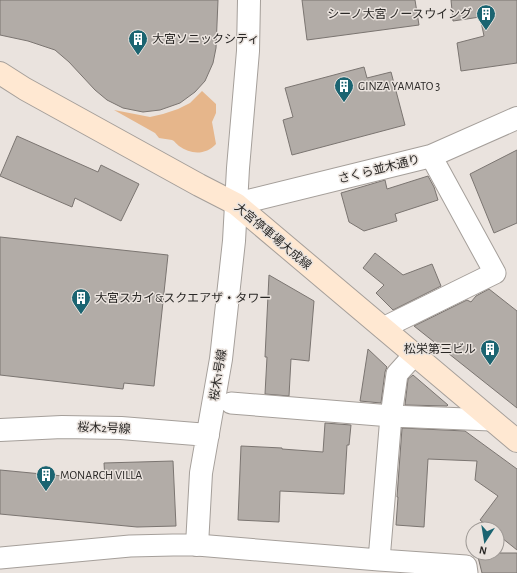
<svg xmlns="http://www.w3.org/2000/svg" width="517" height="573" viewBox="0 0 517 573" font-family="'Alegreya Sans','Noto Sans JP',sans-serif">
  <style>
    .green { fill: #e6b68b }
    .building { fill: #b2aca7; stroke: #7b7571 }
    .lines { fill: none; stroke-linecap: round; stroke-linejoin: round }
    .minor-casing { stroke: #a59f9a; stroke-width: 23 }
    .tertiary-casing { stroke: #a59f9a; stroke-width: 24 }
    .secondary-casing { stroke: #a59f9a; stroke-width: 24 }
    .minor { stroke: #fff; stroke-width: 21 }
    .tertiary { stroke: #fff; stroke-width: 22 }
    .secondary { stroke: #ffe8d2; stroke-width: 22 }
    .labels { text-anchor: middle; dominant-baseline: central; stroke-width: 3; stroke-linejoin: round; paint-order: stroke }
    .poi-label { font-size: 12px; fill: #2a2826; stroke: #eae3de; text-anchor: start }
    .street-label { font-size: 12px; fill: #2a2826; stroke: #eae3de }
  </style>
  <rect width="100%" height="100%" fill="#eae3de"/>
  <path class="green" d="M202 91 216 104V113L212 122 216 144C206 155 191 155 179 146 176 144 175 141 172 140 168 139 163 139 159 138L155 133 114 110 150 117 163 114 178 109 190 103Z"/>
  <path class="building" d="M0 0H218L216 48 213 63 205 81 195 92 180 103 160 110 143 112 123 108 107 100 95 90 69 62 55 50 28 41 0 35Z
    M302 0H415L419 25 307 40Z
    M451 0H517V63L461 71 457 43 484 36 480 17 453 21Z
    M364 67 367 78 391 72 405 125 292 155 283 120 293 117 285 88Z
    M17 136 98 172 101 165 139 184 121 221 75 198 72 207 0 176Z
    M517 150V223L494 233 470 174Z
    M428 176 434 187 438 200 395 214 397 221 364 231 349 222 341 193 385 180 387 189Z
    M0 237 168 255 154 386 124 383 123 389 0 375Z
    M375 253 403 275 432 264 441 286 393 310 376 293 384 285 363 268Z
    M269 275 314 301 309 361 291 359 289 396 265 394 267 357H265Z
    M489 289 517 311V408L414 326 467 300 471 302 476 296Z
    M368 349 387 367 385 372 381 403 360 401Z
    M413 375 448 405 447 406 405 405 408 379Z
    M325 423 351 425 349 445H347L344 494 280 491 279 522 238 520 241 446 282 448V449L323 452Z
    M402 428 465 431 517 469V550L497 534V529H491L480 520 498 496 475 480 477 461 428 459 424 527 396 525 398 497H397Z
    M173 461 176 526 137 527 0 514V470L105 480 104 463Z
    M477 553H517V573H482Z"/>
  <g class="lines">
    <g class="minor-casing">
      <path id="minor" d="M383 328 495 273 431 156
        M231 403 391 416 491 420
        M0 558 130 546 173 545H197L379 560 466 566 467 573
        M379 560 391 416 397 374 415 354"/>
    </g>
    <g class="tertiary-casing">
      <path id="tertiary" d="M236 204 431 156 517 118
        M0 430 62 427 121 428 208 435
        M197 545 201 473 221 359 234 241 238 168 248 51 249 0"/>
    </g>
    <g class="secondary-casing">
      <path id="secondary" d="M0 73 25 89 199 185 236 204 517 441"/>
    </g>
    <use href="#minor" class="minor"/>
    <use href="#tertiary" class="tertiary"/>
    <use href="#secondary" class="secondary"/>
  </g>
  <defs>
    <g id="building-pin" transform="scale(1)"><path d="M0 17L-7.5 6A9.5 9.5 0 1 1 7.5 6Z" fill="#1b6471" stroke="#eae3de"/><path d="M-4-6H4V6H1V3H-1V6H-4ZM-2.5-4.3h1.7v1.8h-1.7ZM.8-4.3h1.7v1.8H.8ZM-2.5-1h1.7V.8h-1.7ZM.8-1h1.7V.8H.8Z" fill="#fff"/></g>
  </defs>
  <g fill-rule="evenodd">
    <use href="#building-pin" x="486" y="14"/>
    <use href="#building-pin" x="138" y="39"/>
    <use href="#building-pin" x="344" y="86"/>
    <use href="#building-pin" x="81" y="298"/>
    <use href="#building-pin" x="490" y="349"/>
    <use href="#building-pin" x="46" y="475"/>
  </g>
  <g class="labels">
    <g class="poi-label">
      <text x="472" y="14" text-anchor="end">シーノ大宮 ノースウイング</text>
      <text x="152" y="39">大宮ソニックシティ</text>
      <text x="358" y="86">GINZA YAMATO 3</text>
      <text x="95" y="298">大宮スカイ&amp;スクエアザ・タワー</text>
      <text x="476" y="349" text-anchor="end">松栄第三ビル</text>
      <text x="60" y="475">MONARCH VILLA</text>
    </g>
    <g class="street-label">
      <text transform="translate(379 169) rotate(-14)">さくら並木通り</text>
      <text transform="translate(273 236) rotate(40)">大宮停車場大成線</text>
      <text transform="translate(218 375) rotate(-81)">桜木1号線</text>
      <text transform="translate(104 428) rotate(2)">桜木2号線</text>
    </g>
  </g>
  <g transform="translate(485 541) rotate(192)"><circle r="19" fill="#eae3de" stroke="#9d9894"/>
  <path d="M0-3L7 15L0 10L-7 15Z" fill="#1b6471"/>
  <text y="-6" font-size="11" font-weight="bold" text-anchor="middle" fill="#2a2826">N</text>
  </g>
</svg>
